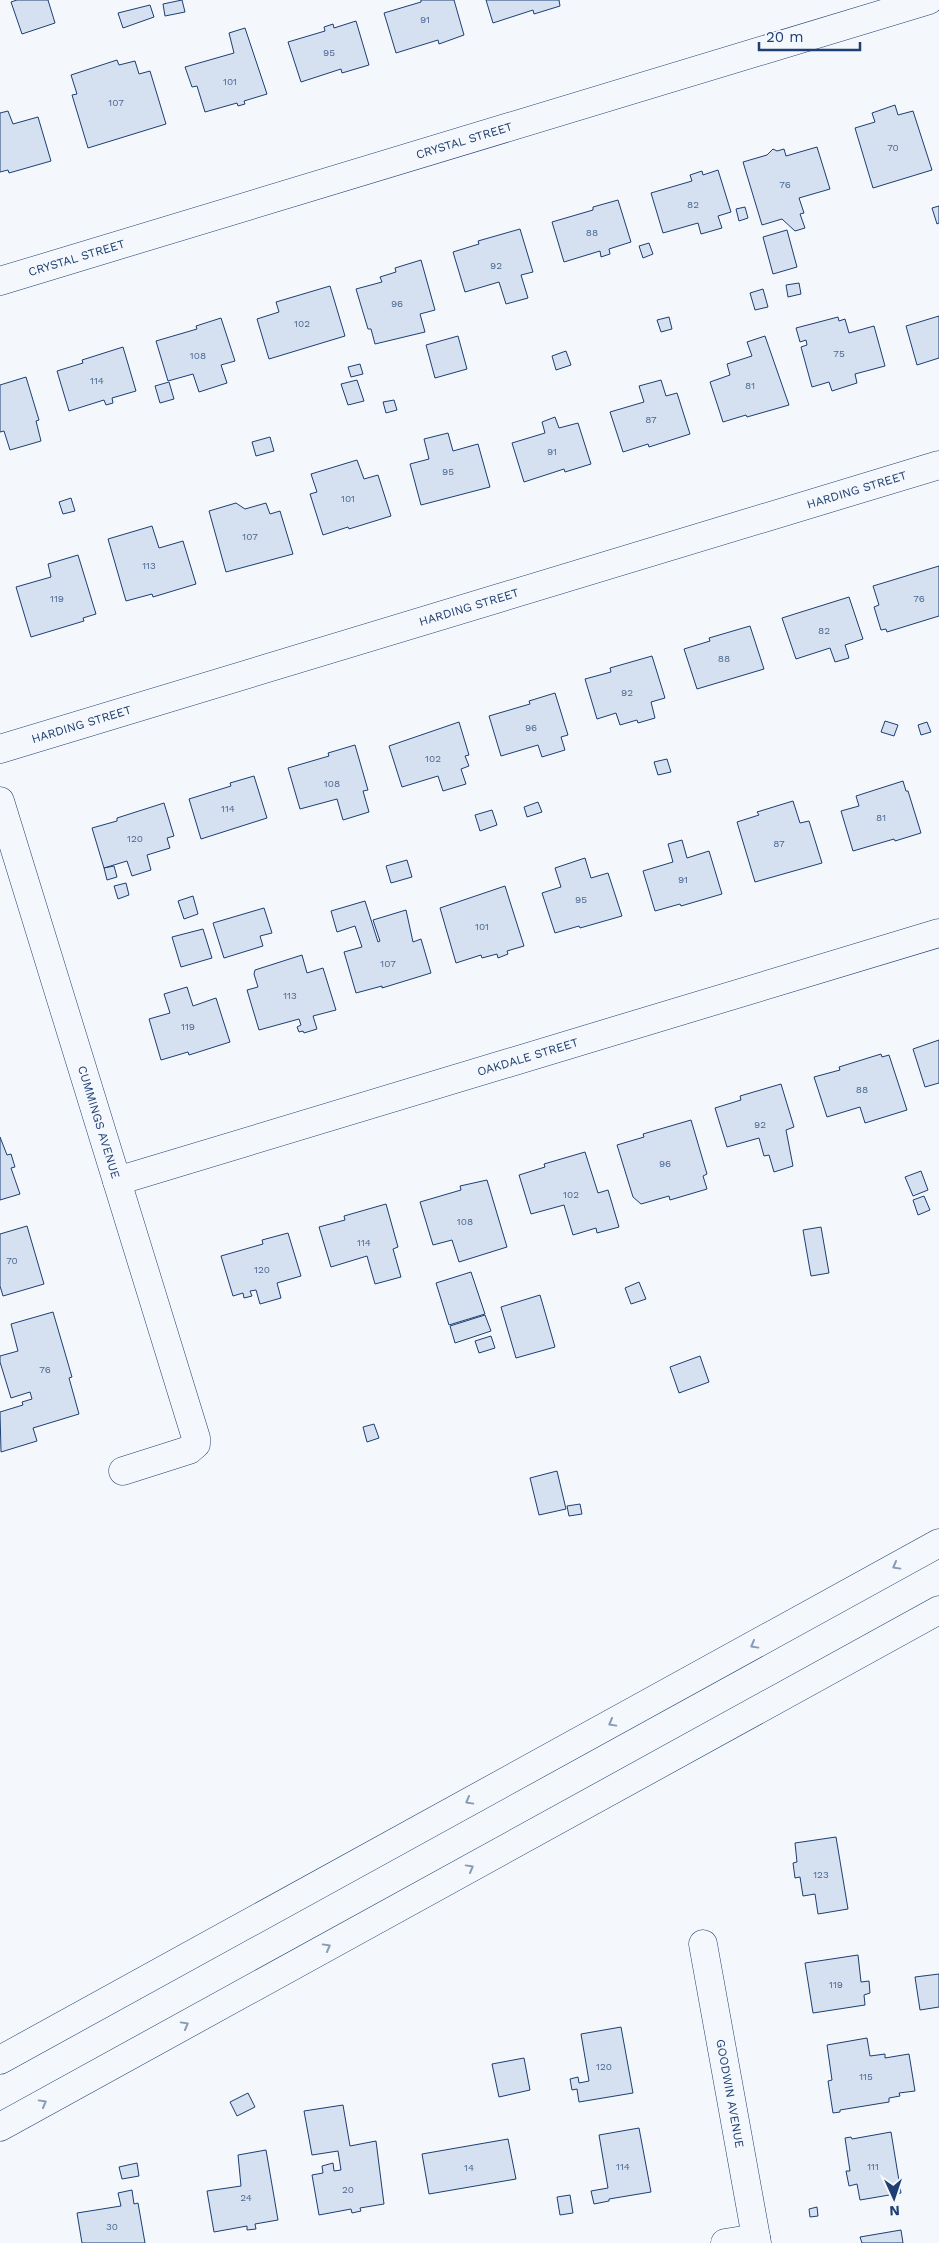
<svg xmlns="http://www.w3.org/2000/svg" width="939" height="2243" viewBox="0 0 939 2243" font-family="'Work Sans',sans-serif">
  <style>
    .building { fill: #d5e0f0; stroke: #1d3f73 }
    .lines { fill: none; stroke-linecap: round; stroke-linejoin: round }
    .minor-casing { stroke: #1d3f73; stroke-width: 29 }
    .highway-casing { stroke: #1d3f73; stroke-width: 29 }
    .minor { stroke: #f4f7fb; stroke-width: 28 }
    .highway { stroke: #f4f7fb; stroke-width: 28 }
    .oneway { stroke: #889bb7 }
    .labels { text-anchor: middle; dominant-baseline: central; stroke-width: 4; stroke-linejoin: round; paint-order: stroke }
    .number-label { font-size: 10px; fill: #4b6792 }
    .street-label { font-size: 12px; fill: #1d3f73; stroke: #f4f7fb }
  </style>
  <rect width="100%" height="100%" fill="#f4f7fb"/>
  <path class="building" d="M17 0H48L55 23 22 34 11 2Z
    M182 0 185 12 165 16 163 4Z
    M421 0H454L464 35 439 44 438 40 396 53 384 13 421 2Z
    M486 0H559L560 6 534 14 533 10 493 23Z
    M150 5 154 17 123 28 118 13Z
    M356 21 369 65 342 73 341 69 301 82 288 42 325 31 324 27 333 24 334 28Z
    M245 28 267 94 244 101 245 104 238 106 237 103 205 112 197 86 192 87 185 67 234 53 229 33Z
    M117 60 119 65 135 61 139 74 150 71 166 124 88 148 72 95 77 94 71 75Z
    M895 105 898 115 913 111 932 170 873 188 855 128 875 122 872 113Z
    M8 111 13 124 38 117 51 161 9 173 8 170 0 172V113Z
    M817 147 830 189 799 198 804 213 800 214 805 228 795 231 782 219 762 225 743 162 767 155 773 149 777 151 784 149 786 156Z
    M718 170 731 212 718 216 722 228 701 234 698 223 663 233 651 193 692 181 690 175 702 171 703 175Z
    M618 200 631 242 609 249 610 254 601 257 600 251 564 262 552 222 593 210V207Z
    M939 206V223L937 224 932 208Z
    M745 207 748 218 739 221 736 209Z
    M520 229 533 272 521 275 528 298 506 304 499 282 465 292 453 252 479 244 478 241Z
    M787 230 797 267 773 274 763 237Z
    M649 243 653 254 643 258 639 246Z
    M421 260 435 310 420 314 425 332 375 344 371 329H368L356 289 382 282 380 277 396 272 395 268Z
    M799 283 801 294 788 297 786 285Z
    M330 286 345 336 269 359 257 319 279 312 276 302Z
    M763 289 768 307 755 310 750 293Z
    M939 316V358L917 365 906 326Z
    M669 317 672 329 661 332 657 320Z
    M838 317 839 321 845 319 849 333 874 326 885 366 855 374 857 383 832 391 829 382 812 387 801 347 807 345 806 340 800 342 796 328Z
    M221 318 235 361 221 365 227 383 199 392 193 374 168 381 156 341 197 329 196 326Z
    M458 336 467 369 435 378 426 345Z
    M765 336 789 405 747 417 746 415 723 422 710 382 730 375 727 364 752 356 747 342Z
    M123 347 136 391 112 398 113 403 106 405 104 400 69 411 57 371 83 363 82 360Z
    M566 351 571 365 556 370 552 356Z
    M360 364 363 374 351 377 348 367Z
    M26 377 39 420 36 421 41 441 10 450 4 431 0 432V385Z
    M357 380 364 401 348 405 341 384Z
    M661 380 666 396 677 393 690 434 649 447 648 444 623 452 610 412 644 402 639 386Z
    M169 382 174 399 160 403 155 386Z
    M394 400 397 410 386 413 383 402Z
    M555 417 559 428 578 423 591 464 565 472 564 469 524 482 512 443 545 433 542 422Z
    M448 433 453 451 478 444 490 487 421 505 410 464 429 459 424 439Z
    M270 437 274 451 256 456 252 442Z
    M357 460 364 479 378 475 391 516 349 529 348 527 323 535 310 494 317 492 311 474Z
    M71 498 75 511 63 514 59 502Z
    M236 503 245 509 266 503 270 514 280 511 293 554 226 572 209 511Z
    M152 526 159 548 183 541 196 584 153 597 152 594 126 601 108 539Z
    M78 555 96 614 83 618 84 621 31 637 16 587 51 577 48 564Z
    M939 566V616L887 632 886 629 881 630 874 607 879 605 873 586Z
    M849 597 863 639 845 645 849 658 835 662 830 648 796 659 782 618Z
    M750 626 764 669 697 689 684 649 710 641 709 638Z
    M652 656 665 698 651 702 655 718 638 723 637 720 620 725 616 713 597 719 585 679 611 672 610 668Z
    M555 693 568 735 561 737 565 750 542 757 538 745 501 756 489 716 530 704 529 701Z
    M885 721 898 725 894 736 881 732Z
    M459 722 469 755 465 756 469 766 461 769 466 784 443 791 438 776 402 787 389 746Z
    M927 722 931 732 921 735 918 725Z
    M355 745 368 790 363 791 369 812 343 820 337 799 300 809 288 768 329 756 328 753Z
    M667 759 671 772 658 775 654 762Z
    M254 776 267 818 201 839 189 799 231 786 230 783Z
    M903 781 906 791H908L921 833 895 841 894 839 853 851 841 811 859 806 856 796Z
    M793 801 800 823 809 821 822 863 755 882 737 822 759 815 757 812Z
    M538 802 542 812 527 817 524 807Z
    M164 803 174 836 167 838 170 848 147 855 151 870 132 876 127 861 104 868 92 828 117 821V818Z
    M492 810 497 825 480 831 475 815Z
    M682 840 687 858 709 851 722 894 681 906 680 904 655 911 643 871 673 862 668 844Z
    M585 858 591 878 608 873 622 916 580 928 579 926 555 933 542 893 561 887 555 868Z
    M407 860 412 877 391 883 386 866Z
    M114 866 117 877 107 880 104 868Z
    M126 883 129 895 118 899 114 886Z
    M505 886 524 946 507 951 508 954 498 958 497 954 482 958 481 955 456 963 440 908Z
    M193 896 198 914 184 919 178 901Z
    M365 901 378 942 380 941 373 920 406 910 413 942 421 939 431 973 382 988V986L356 993 344 952 362 947 355 926 337 932 331 911Z
    M264 908 272 933 260 936 263 946 224 958 213 923Z
    M203 929 212 958 181 967 172 937Z
    M302 955 307 973 323 968 336 1010 313 1016 317 1029 304 1033 303 1031 299 1032 297 1027 301 1025 299 1019 259 1030 247 990 258 987 254 974 255 970Z
    M187 987 193 1006 216 998 230 1042 189 1055 188 1052 161 1060 149 1019 170 1013 164 994Z
    M939 1040V1083L925 1087 913 1049Z
    M881 1054 882 1057 889 1055 907 1110 865 1123 860 1107 827 1117 814 1077 840 1070 839 1067Z
    M781 1084 794 1127 786 1130 793 1166 774 1172 769 1155 764 1156 759 1138 727 1147 715 1108 741 1100 740 1096Z
    M691 1120 707 1174 703 1176 707 1189 670 1200 669 1196 641 1204 633 1197 617 1145 644 1137 643 1134Z
    M0 1137 7 1155 11 1154 15 1167 11 1168 20 1194 0 1200Z
    M585 1152 598 1193 608 1190 619 1227 597 1233 596 1228 573 1235 564 1205 531 1214 519 1175 545 1167 544 1164Z
    M921 1171 928 1190 913 1196 905 1177Z
    M487 1180 507 1247 459 1262 452 1240 433 1245 420 1202 461 1190 460 1186Z
    M924 1196 930 1210 918 1215 913 1200Z
    M386 1204 398 1247 393 1249 401 1277 375 1284 367 1256 331 1267 319 1227 345 1220 344 1216Z
    M27 1226 44 1284 3 1296 0 1286V1234Z
    M821 1227 829 1273 811 1276 803 1230Z
    M288 1233 301 1276 277 1283 281 1298 260 1304 256 1290 250 1291 252 1296 244 1298 243 1293 233 1296 221 1256 263 1244 262 1240Z
    M471 1272 485 1314 449 1325 436 1283Z
    M639 1282 646 1299 631 1304 625 1288Z
    M540 1295 555 1347 516 1358 501 1307Z
    M53 1312 72 1377 69 1378 79 1414 33 1428 37 1441 1 1452 0 1412 23 1405 22 1402 32 1399 30 1392 11 1398 0 1362V1356L18 1351 11 1324Z
    M485 1315 491 1331 455 1343 450 1326Z
    M491 1336 495 1348 479 1353 475 1341Z
    M700 1356 709 1382 679 1393 670 1367Z
    M374 1424 379 1438 367 1442 363 1427Z
    M557 1471 566 1509 539 1515 530 1478Z
    M580 1504 582 1514 569 1516 567 1506Z
    M836 1837 848 1909 818 1914 815 1894 803 1896 800 1877 795 1878 793 1863 797 1862 795 1843Z
    M858 1955 861 1982 869 1981 870 1993 864 1995 865 2005 813 2013 805 1963Z
    M939 1974V2007L920 2010 915 1977Z
    M621 2027 633 2093 579 2102 577 2089 572 2090 570 2079 578 2077 579 2083 589 2081 581 2034Z
    M867 2038 870 2056 885 2054V2058L909 2054 915 2091 899 2093 900 2096 889 2098V2102L840 2110V2112L833 2113 828 2081 832 2080 827 2045Z
    M524 2058 530 2090 499 2097 492 2064Z
    M248 2093 255 2107 237 2116 230 2102Z
    M343 2105 350 2146 376 2141 384 2204 360 2208 361 2211 352 2213 351 2209 319 2215 312 2175 323 2173 322 2166 333 2163 334 2171 341 2170 338 2151 312 2155 304 2111Z
    M639 2128 651 2192 609 2199V2201L594 2204 591 2191 608 2188 599 2135Z
    M891 2132 901 2193 860 2200 857 2184 849 2186 846 2171H850L845 2138 851 2137 852 2139Z
    M508 2139 516 2179 429 2194 422 2154Z
    M266 2150 278 2220 255 2224 256 2229 247 2230V2226L214 2232 207 2191 241 2186 238 2155Z
    M137 2163 139 2176 122 2179 119 2167Z
    M132 2190 134 2204 138 2203 145 2243H82L77 2213 121 2206 118 2193Z
    M570 2195 573 2213 560 2215 557 2197Z
    M817 2207 818 2216 810 2217 809 2209Z
    M901 2230 903 2243H862L860 2237Z"/>
  <g class="lines">
    <g class="minor-casing">
      <g id="minor">
        <path id="s1" d="M0 281 929 0"/>
        <path id="s2" d="M0 749 939 465"/>
        <path id="s3" d="M0 801 196 1438V1444L189 1450 123 1471"/>
        <path id="s4" d="M117 1181 939 933"/>
        <path id="s5" d="M703 1944 757 2243"/>
        <path d="M725 2243 756 2238"/>
      </g>
    </g>
    <g class="highway-casing">
      <path id="highway" d="M0 2060 939 1543
        M0 2127 939 1610"/>
    </g>
    <use href="#minor" class="minor"/>
    <use href="#highway" class="highway"/>
  </g>
  <defs><path id="oneway-chevron" d="M-2-3.5L2.5 0L-2 3.5" fill="none" stroke-width="1.6" stroke-linecap="round" stroke-linejoin="round" transform="scale(1.25)"/></defs>
  <g class="oneway">
    <use href="#oneway-chevron" transform="translate(896 1566) rotate(151)"/>
    <use href="#oneway-chevron" transform="translate(754 1645) rotate(151)"/>
    <use href="#oneway-chevron" transform="translate(612 1723) rotate(151)"/>
    <use href="#oneway-chevron" transform="translate(469 1801) rotate(151)"/>
    <use href="#oneway-chevron" transform="translate(470 1868) rotate(-29)"/>
    <use href="#oneway-chevron" transform="translate(327 1947) rotate(-29)"/>
    <use href="#oneway-chevron" transform="translate(185 2025) rotate(-29)"/>
    <use href="#oneway-chevron" transform="translate(43 2103) rotate(-29)"/>
  </g>
  <g class="labels">
    <g class="number-label">
      <text x="425" y="19">91</text>
      <text x="329" y="52">95</text>
      <text x="230" y="81">101</text>
      <text x="116" y="102">107</text>
      <text x="893" y="147">70</text>
      <text x="785" y="184">76</text>
      <text x="693" y="204">82</text>
      <text x="592" y="232">88</text>
      <text x="496" y="265">92</text>
      <text x="397" y="303">96</text>
      <text x="302" y="323">102</text>
      <text x="839" y="353">75</text>
      <text x="198" y="355">108</text>
      <text x="97" y="380">114</text>
      <text x="750" y="385">81</text>
      <text x="651" y="419">87</text>
      <text x="552" y="451">91</text>
      <text x="448" y="471">95</text>
      <text x="348" y="498">101</text>
      <text x="250" y="536">107</text>
      <text x="149" y="565">113</text>
      <text x="57" y="598">119</text>
      <text x="919" y="598">76</text>
      <text x="824" y="630">82</text>
      <text x="724" y="658">88</text>
      <text x="627" y="692">92</text>
      <text x="531" y="727">96</text>
      <text x="433" y="758">102</text>
      <text x="332" y="783">108</text>
      <text x="228" y="808">114</text>
      <text x="881" y="817">81</text>
      <text x="135" y="838">120</text>
      <text x="779" y="843">87</text>
      <text x="683" y="879">91</text>
      <text x="581" y="899">95</text>
      <text x="482" y="926">101</text>
      <text x="388" y="963">107</text>
      <text x="290" y="995">113</text>
      <text x="188" y="1026">119</text>
      <text x="862" y="1089">88</text>
      <text x="760" y="1124">92</text>
      <text x="665" y="1163">96</text>
      <text x="571" y="1194">102</text>
      <text x="465" y="1221">108</text>
      <text x="364" y="1242">114</text>
      <text x="12" y="1260">70</text>
      <text x="262" y="1269">120</text>
      <text x="45" y="1369">76</text>
      <text x="821" y="1874">123</text>
      <text x="836" y="1984">119</text>
      <text x="604" y="2066">120</text>
      <text x="866" y="2076">115</text>
      <text x="623" y="2166">114</text>
      <text x="873" y="2166">111</text>
      <text x="469" y="2167">14</text>
      <text x="348" y="2189">20</text>
      <text x="246" y="2197">24</text>
      <text x="112" y="2226">30</text>
    </g>
    <g class="street-label">
      <text stroke="none"><textPath href="#s1" startOffset="485">CRYSTAL STREET</textPath></text>
      <text stroke="none"><textPath href="#s1" startOffset="80">CRYSTAL STREET</textPath></text>
      <text stroke="none"><textPath href="#s2" startOffset="895">HARDING STREET</textPath></text>
      <text stroke="none"><textPath href="#s2" startOffset="490">HARDING STREET</textPath></text>
      <text stroke="none"><textPath href="#s2" startOffset="85">HARDING STREET</textPath></text>
      <text stroke="none"><textPath href="#s4" startOffset="429">OAKDALE STREET</textPath></text>
      <text stroke="none"><textPath href="#s3" startOffset="336">CUMMINGS AVENUE</textPath></text>
      <text stroke="none"><textPath href="#s5" startOffset="152">GOODWIN AVENUE</textPath></text>
    </g>
  </g>
  <g transform="translate(894 2198) rotate(177)" stroke="#f4f7fb" stroke-width="4" paint-order="stroke">
  <path d="M0-4L9 19L0 12L-9 19Z" fill="#1d3f73"/>
  <text y="-8" font-size="14" font-weight="bold" text-anchor="middle" fill="#1d3f73">N</text>
  </g>
  <path d="M759 42v8h101v-8" fill="none" stroke="#1d3f73" stroke-width="2.5"/>
  <text x="766" y="42" font-size="15" fill="#1d3f73" stroke="#f4f7fb" stroke-width="4" paint-order="stroke">20 m</text>
</svg>
